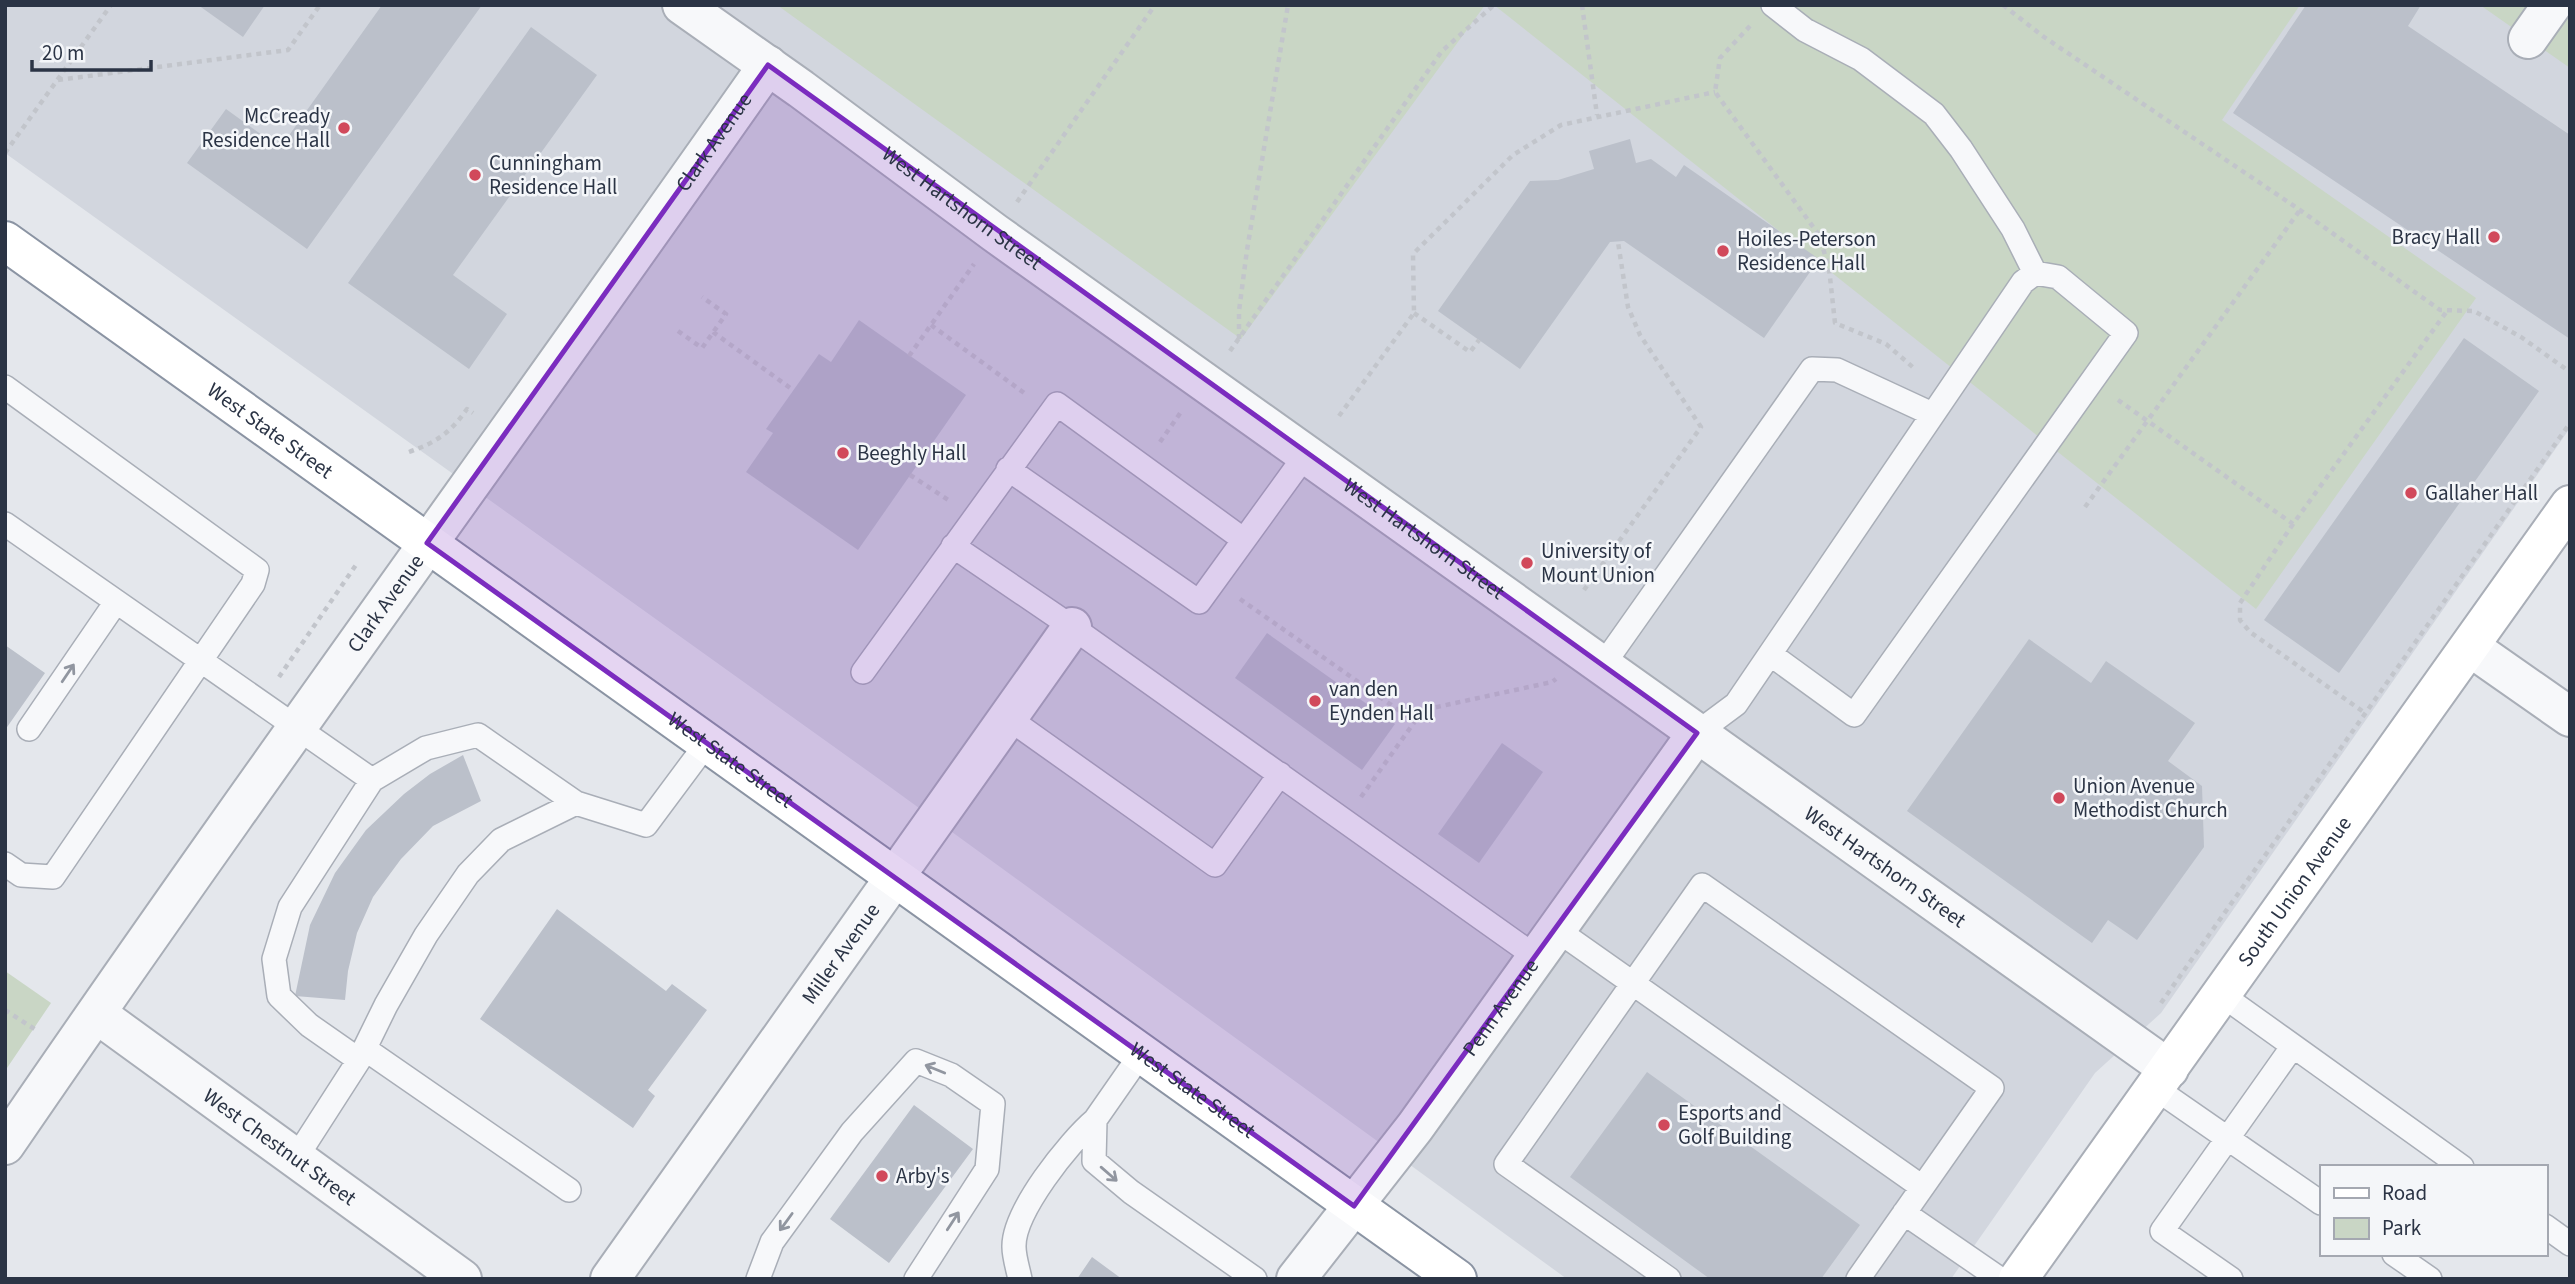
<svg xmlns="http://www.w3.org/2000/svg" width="2575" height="1284" viewBox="0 0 2575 1284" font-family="'Source Sans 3',sans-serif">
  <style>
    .built { fill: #d2d6de }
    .green { fill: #c9d6c5 }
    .building { fill: #bbc0ca }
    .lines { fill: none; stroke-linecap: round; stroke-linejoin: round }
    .lane-casing { stroke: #a9aeb7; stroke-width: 26 }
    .street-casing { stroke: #a9aeb7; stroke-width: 42 }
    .secondary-casing { stroke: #a9aeb7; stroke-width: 42 }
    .highway-casing { stroke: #8b94a3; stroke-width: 42 }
    .path { stroke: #c2c5cb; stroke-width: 4.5; stroke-dasharray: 5 5; stroke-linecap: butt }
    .lane { stroke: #f7f8fa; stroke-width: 23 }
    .street { stroke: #f7f8fa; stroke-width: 38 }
    .secondary { stroke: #fff; stroke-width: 38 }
    .highway { stroke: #fff; stroke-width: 38 }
    .oneway { stroke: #9196a0 }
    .marked { fill: #7b2cbf; fill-opacity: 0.2; stroke: #7b2cbf; stroke-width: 5; stroke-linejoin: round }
    .poi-dot { fill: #d1495b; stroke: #f4f6f9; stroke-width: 2.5 }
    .labels { text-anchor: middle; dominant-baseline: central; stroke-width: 5; stroke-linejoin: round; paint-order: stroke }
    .poi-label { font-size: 21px; fill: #2b3445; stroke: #f4f6f9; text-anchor: start }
    .street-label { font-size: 21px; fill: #2b3445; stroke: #f4f6f9 }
  </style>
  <rect width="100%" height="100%" fill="#e4e7ec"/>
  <path class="built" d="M5 5H2570V428L2161 1013 2095 1073 1951 1279H1567L886 784 5 153Z"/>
  <path class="green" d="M777 5H1485L1241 339Z
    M1494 5H2300L2222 120 2476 298 2256 609Z
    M2480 5H2570V68Z
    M5 971 51 1003 5 1071Z"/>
  <path class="building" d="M198 5H265L243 37Z
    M382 5H482L307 249 187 163 226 109 280 148Z
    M2306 5H2421L2408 26 2570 135V339L2233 113Z
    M531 27 597 75 453 275 507 314 469 369 348 283Z
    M1630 139 1636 163 1651 159 1676 177 1684 165 1819 259 1764 338 1624 241 1610 242 1520 369 1438 311 1530 181 1558 180 1594 169 1589 151Z
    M859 320 966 395 858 550 746 472 773 433 766 429 819 354 831 362Z
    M2464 338 2539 391 2339 673 2264 620Z
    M1267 633 1395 724 1362 770 1235 678Z
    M2029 639 2091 683 2106 661 2195 723 2168 761 2202 786 2204 847 2137 940 2108 920 2092 943 1907 811Z
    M5 645 45 673 5 730Z
    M1502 743 1543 772 1479 863 1438 834Z
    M463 755 481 801 433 826 401 859 373 897 357 933 348 971 345 1000 295 996 310 925 335 873 366 830 404 794 430 774Z
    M557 909 666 991 672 984 707 1010 648 1090 655 1096 633 1128 480 1019Z
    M1647 1072 1860 1225 1821 1279H1710L1570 1177Z
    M914 1105 973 1149 889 1263 830 1219Z
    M1092 1257 1122 1279H1077Z"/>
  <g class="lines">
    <g class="lane-casing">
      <path id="lane" d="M1773 5 1805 30 1861 59 1934 114 1961 149 2013 229 2035 273
        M5 387 257 570 253 584 53 877 21 875 5 864
        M1008 469 1199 602 1307 453
        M5 524 372 780 426 748 478 735 576 803
        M953 546 1072 627 1536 957
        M1603 665 1812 369 1837 370 1932 414
        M863 672 1057 404 1244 540
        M1008 718 1215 865 1280 774
        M29 729 116 602
        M1697 733 1736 704 2023 282 2035 273 2058 277 2126 333 1854 715 1770 654
        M1557 930 1922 1187
        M2222 995 2462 1167
        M365 1049 569 1190
        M1141 1054 1095 1120 1094 1161 1131 1192 1255 1279
        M359 1060 309 1025 279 996 274 959 290 907 372 780
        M2155 1088 2321 1203
        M296 1158 359 1060 386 1005 426 935 468 874 501 840 576 803 646 825 707 743
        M1904 1213 2000 1279
        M2545 1226 2570 1244
        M2394 1254 2430 1279
        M758 1279 772 1242 852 1132 916 1061 951 1075 993 1104 987 1169 916 1279
        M1020 1279C1018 1269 1014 1257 1014 1247 1013 1212 1069 1142 1095 1120
        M1669 1279 1506 1164 1702 885 1992 1088 1858 1279
        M2231 1279 2162 1231 2293 1046"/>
    </g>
    <g class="street-casing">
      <g id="street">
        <path id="s1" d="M682 5 801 89 995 233 2169 1069"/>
        <path d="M2528 39 2552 5"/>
        <path d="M2470 647 2570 717"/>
        <path id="s2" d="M97 1014 462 1279"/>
        <path id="s3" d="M5 1145C254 781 515 426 768 65"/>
        <path id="s4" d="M610 1279 1072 627"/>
        <path id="s5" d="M1296 1279 1415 1127 1697 733"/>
      </g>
    </g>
    <g class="secondary-casing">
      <g id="secondary">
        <path id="s6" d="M2018 1279 2570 505"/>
      </g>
    </g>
    <g class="highway-casing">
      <g id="highway">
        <path id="s7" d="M5 241 1457 1279"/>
      </g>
    </g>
    <path class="path" d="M1582 5 1597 115
      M2003 5 2044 37 2300 210 2440 310 2474 311 2521 337 2570 372
      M1750 26 1720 58 1715 92 1819 235 1829 268 1835 323 1886 344 1915 369
      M58 80 288 50 320 5
      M5 153 111 5
      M1017 202 1155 5
      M1414 313 1470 352 1479 340
      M931 325 1027 395
      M678 331 702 348 726 314 702 297
      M713 332 793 390
      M1239 339V311L1247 250 1288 5
      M1230 351 1442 51 1494 5
      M909 356 974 264
      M2118 400 2293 524 2447 311
      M1339 416 1414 313 1413 254 1513 155 1561 125 1715 92
      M1160 442 1181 412
      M409 452C437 442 450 433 467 409L473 413
      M910 475 950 501
      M2085 507 2300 210
      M2293 524 2240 603V620L2250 632 2365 713
      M1584 590 1701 427 1640 335 1628 307 1618 242
      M1240 599 1414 721
      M279 677 358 562
      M1361 797 1423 710 1552 682 1556 679
      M2161 1003 2570 423
      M5 1010 36 1030"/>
    <use href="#lane" class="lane"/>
    <use href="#street" class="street"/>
    <use href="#secondary" class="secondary"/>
    <use href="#highway" class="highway"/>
  </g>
  <defs><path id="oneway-shaft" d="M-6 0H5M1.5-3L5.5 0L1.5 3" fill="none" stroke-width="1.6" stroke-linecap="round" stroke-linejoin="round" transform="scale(1.75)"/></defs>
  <g class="oneway">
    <use href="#oneway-shaft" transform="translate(68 673) rotate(-56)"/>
    <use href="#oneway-shaft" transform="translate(935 1069) rotate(-158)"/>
    <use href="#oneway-shaft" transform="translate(1109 1174) rotate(41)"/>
    <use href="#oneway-shaft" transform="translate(953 1221) rotate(-57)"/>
    <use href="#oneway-shaft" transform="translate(786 1222) rotate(126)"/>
  </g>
  <path class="marked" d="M768 65 1697 733 1354 1206 427 543Z"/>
  <g class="poi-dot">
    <circle cx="344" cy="128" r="7"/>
    <circle cx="475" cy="175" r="7"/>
    <circle cx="2494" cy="237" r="7"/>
    <circle cx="1723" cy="251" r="7"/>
    <circle cx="843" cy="453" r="7"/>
    <circle cx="2411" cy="493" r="7"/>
    <circle cx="1527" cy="563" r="7"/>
    <circle cx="1315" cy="701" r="7"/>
    <circle cx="2059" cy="798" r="7"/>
    <circle cx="1664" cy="1125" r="7"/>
    <circle cx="882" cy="1176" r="7"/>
  </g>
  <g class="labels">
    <g class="poi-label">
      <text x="330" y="116" text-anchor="end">McCready<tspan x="330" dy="24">Residence Hall</tspan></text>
      <text x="489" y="163">Cunningham<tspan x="489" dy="24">Residence Hall</tspan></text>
      <text x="2480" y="237" text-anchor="end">Bracy Hall</text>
      <text x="1737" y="239">Hoiles-Peterson<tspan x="1737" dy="24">Residence Hall</tspan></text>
      <text x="857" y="453">Beeghly Hall</text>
      <text x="2425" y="493">Gallaher Hall</text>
      <text x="1541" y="551">University of<tspan x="1541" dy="24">Mount Union</tspan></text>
      <text x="1329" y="689">van den<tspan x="1329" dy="24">Eynden Hall</tspan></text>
      <text x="2073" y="786">Union Avenue<tspan x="2073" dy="24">Methodist Church</tspan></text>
      <text x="1678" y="1113">Esports and<tspan x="1678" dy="24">Golf Building</tspan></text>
      <text x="896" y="1176">Arby's</text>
    </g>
    <g class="street-label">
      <text stroke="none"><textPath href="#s3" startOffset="1228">Clark Avenue</textPath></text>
      <text stroke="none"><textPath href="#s1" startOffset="346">West Hartshorn Street</textPath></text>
      <text stroke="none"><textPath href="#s7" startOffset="326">West State Street</textPath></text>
      <text stroke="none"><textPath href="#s1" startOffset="914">West Hartshorn Street</textPath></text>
      <text stroke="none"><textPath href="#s3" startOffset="662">Clark Avenue</textPath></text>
      <text stroke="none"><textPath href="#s7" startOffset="892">West State Street</textPath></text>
      <text stroke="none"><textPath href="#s1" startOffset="1480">West Hartshorn Street</textPath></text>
      <text stroke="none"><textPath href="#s6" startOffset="476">South Union Avenue</textPath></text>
      <text stroke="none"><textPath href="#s4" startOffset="399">Miller Avenue</textPath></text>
      <text stroke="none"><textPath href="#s5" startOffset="340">Penn Avenue</textPath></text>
      <text stroke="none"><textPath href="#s7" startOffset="1460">West State Street</textPath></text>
      <text stroke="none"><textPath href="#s2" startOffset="226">West Chestnut Street</textPath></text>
    </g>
  </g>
  <rect width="2575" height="1284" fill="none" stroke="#2b3445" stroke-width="14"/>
  <rect x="2320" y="1165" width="228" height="91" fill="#f4f6f9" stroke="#a4a8b1" stroke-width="2"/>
  <rect x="2334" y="1188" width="35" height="10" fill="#ffffff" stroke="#a4a8b1" stroke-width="2"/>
  <text x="2382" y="1200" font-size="21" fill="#2b3445">Road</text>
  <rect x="2334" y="1218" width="35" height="21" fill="#c9d6c5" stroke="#a4a8b1" stroke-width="2"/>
  <text x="2382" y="1235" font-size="21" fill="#2b3445">Park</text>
  <path d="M32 60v10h119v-10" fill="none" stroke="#2b3445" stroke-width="3.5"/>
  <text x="42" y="60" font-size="21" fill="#2b3445" stroke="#f4f6f9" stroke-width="5" paint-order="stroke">20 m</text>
</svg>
